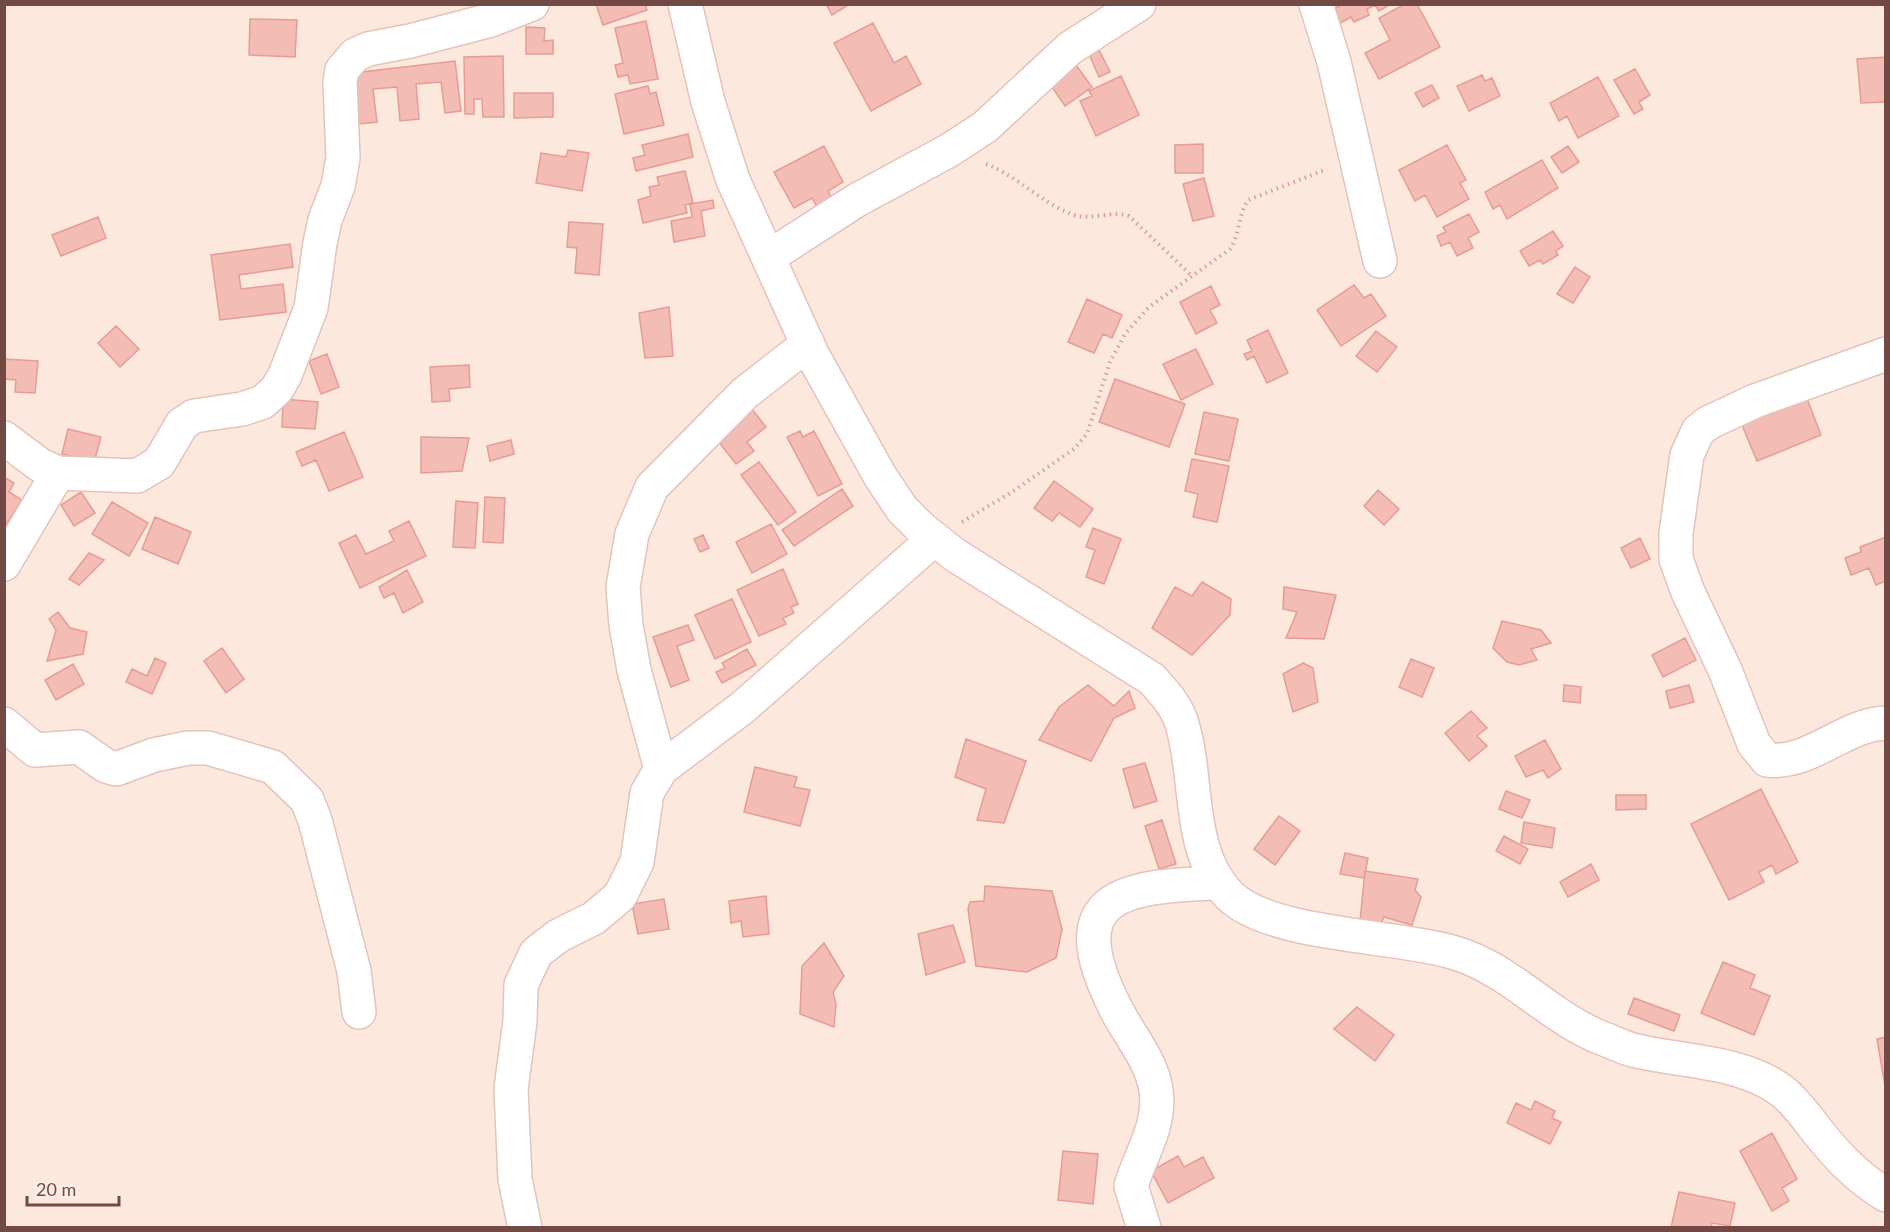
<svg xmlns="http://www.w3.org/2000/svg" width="1890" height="1232" viewBox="0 0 1890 1232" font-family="Lato,sans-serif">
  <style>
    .building { fill: #f3bcb5; stroke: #e69c95; stroke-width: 1.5 }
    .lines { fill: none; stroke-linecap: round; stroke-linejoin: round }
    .street-casing { stroke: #e3c4bd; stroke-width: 36 }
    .secondary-casing { stroke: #e8c2ba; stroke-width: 36 }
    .path { stroke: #d79f99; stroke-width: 4; stroke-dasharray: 1.5 4.5; stroke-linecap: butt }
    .street { stroke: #fff; stroke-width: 33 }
    .secondary { stroke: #fff; stroke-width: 33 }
  </style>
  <rect width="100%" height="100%" fill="#fde8de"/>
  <path class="building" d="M596 4H645L647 10 603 25Z
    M826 4H850L832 15Z
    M1343 4H1389V5L1379 11 1375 5 1367 9 1369 15 1354 22 1351 17 1337 25 1330 11Z
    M1405 4H1417L1440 47 1379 79 1365 53 1390 40 1379 18Z
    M250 19 297 20 295 57 249 55Z
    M646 21 658 79 630 84 628 75 618 77 615 65 623 63 615 28Z
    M873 23 894 63 906 56 921 84 871 111 834 43Z
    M526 27 545 28 544 41 553 40V54H526Z
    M1099 50 1110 72 1099 77 1089 54Z
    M503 56 504 117H483L482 99H474V114H465L464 57Z
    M1886 57V102L1861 103 1857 59Z
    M455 61 461 111 445 113 441 82 416 84 419 119 400 121 397 87 373 89 377 122 359 124 353 73Z
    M1073 61 1092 87 1065 106 1047 80Z
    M1635 69 1650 95 1639 102 1643 109 1634 114 1614 80Z
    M1482 75 1485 81 1492 78 1500 96 1469 111 1457 86Z
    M1121 76 1139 115 1096 136 1080 101 1092 96 1089 91Z
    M1598 77 1619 116 1578 138 1567 116 1559 121 1550 103Z
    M1432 85 1439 98 1423 107 1415 93Z
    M648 86 650 94 656 92 664 125 624 134 615 94Z
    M514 93H553V117L514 118Z
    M688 134 693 157 636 171 633 158 645 155 642 145Z
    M1203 144V173H1175V145Z
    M1447 145 1466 180 1460 183 1469 199 1437 217 1425 195 1415 201 1399 170Z
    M824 146 843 182 828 191 832 199 817 207 812 198 794 208 774 172Z
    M1568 146 1579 162 1562 173 1551 157Z
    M568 150 589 153 582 191 536 183 541 153 566 157Z
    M1542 160 1558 188 1507 219 1500 205 1493 209 1485 192Z
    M685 171 693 203 685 205 687 213 643 223 638 200 651 196 649 187 659 185 657 177Z
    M1204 178 1214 216 1193 221 1183 184Z
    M713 200 714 208 701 211 705 236 674 242 671 221 692 217 690 204Z
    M1469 214 1479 232 1468 238 1473 248 1457 256 1450 242 1441 246 1437 236 1446 232 1443 227Z
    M98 217 106 238 61 256 52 235Z
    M569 222 603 224 599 275 575 273 577 248 567 247Z
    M1553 231 1563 246 1556 251 1558 255 1543 264 1540 260 1529 266 1520 251Z
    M290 244 293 267 239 275 241 289 283 284 286 312 220 320 211 255Z
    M1575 267 1590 277 1573 303 1557 294Z
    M1354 285 1364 298 1371 294 1386 316 1341 346 1317 310Z
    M1211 286 1220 305 1210 310 1217 323 1196 334 1180 302Z
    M1087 299 1122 315 1112 338 1103 334 1094 353 1068 342Z
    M669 307 673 356 645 358 639 313Z
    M116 326 139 349 120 367 98 343Z
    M1268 330 1288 373 1267 383 1254 356 1247 360 1244 354 1252 351 1247 340Z
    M1376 331 1397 347 1377 372 1356 356Z
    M1196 349 1213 384 1181 400 1163 364Z
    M327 354 339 387 321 394 309 361Z
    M4 359 38 361 35 393 15 392 16 380 4 379Z
    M469 365 470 387 449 389 450 401 432 402 430 367Z
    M1115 379 1185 404 1169 447 1099 422Z
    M1804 391 1821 435 1757 461 1739 418Z
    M283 399 318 402 315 429 282 427Z
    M751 408 766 427 747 442 754 451 736 464 715 437Z
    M1204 412 1238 419 1229 461 1195 454Z
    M68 429 101 437 94 462 62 454Z
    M800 431 803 437 814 431 842 484 818 496 787 437Z
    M344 432 363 477 329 491 316 460 302 466 296 452Z
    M421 437 469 438 462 471 421 473Z
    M511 440 514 454 490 461 487 446Z
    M1192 459 1229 466 1217 522 1193 517 1198 494 1185 491Z
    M759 462 796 512 778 525 741 475Z
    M4 477 14 483 9 492 22 500 4 528Z
    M1054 481 1093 509 1080 527 1059 513 1052 521 1034 508Z
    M842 489 853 506 794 546 782 530Z
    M1378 490 1399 509 1384 525 1364 506Z
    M81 492 95 513 74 526 61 505Z
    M485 497 505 498 503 543 483 542Z
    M456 501 478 503 475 548 453 547Z
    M112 502 148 523 129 556 92 534Z
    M155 517 191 532 178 564 142 549Z
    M409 521 426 556 360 588 339 543 356 535 366 554 394 541 389 531Z
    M771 524 787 554 752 573 736 542Z
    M1093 528 1121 539 1104 584 1086 577 1095 550 1086 547Z
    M703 535 709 548 700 552 694 539Z
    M1886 537V581L1876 585 1869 568 1851 575 1845 558 1861 552 1860 547Z
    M1640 538 1650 559 1631 568 1621 548Z
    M89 553 104 560 79 585 69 579Z
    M783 569 798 604 791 607 794 613 783 618 786 624 759 636 737 590Z
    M407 570 423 602 403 613 394 593 384 598 379 587Z
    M1202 582 1231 599 1230 615 1192 655 1152 628 1175 587 1192 596Z
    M1284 587 1336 595 1324 639 1286 638 1297 612 1283 609Z
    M732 599 751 642 715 659 695 615Z
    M58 612 70 628 87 632 83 654 47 661 56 630 49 619Z
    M1502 621 1541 630 1551 643 1531 649 1537 660 1519 665 1507 662 1493 648Z
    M688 625 694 640 677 646 689 680 671 687 653 637Z
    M1685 638 1696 660 1663 677 1652 655Z
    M222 648 244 679 226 693 204 661Z
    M747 649 756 665 722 683 716 672 725 668 722 663Z
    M155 658 166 663 152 694 126 682 132 669 147 676Z
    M1411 659 1434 668 1422 697 1399 687Z
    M1303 663 1313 668 1318 702 1293 712 1283 674Z
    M73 664 84 684 56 700 45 680Z
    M1088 685 1114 706 1129 691 1135 708 1114 718 1091 761 1039 740 1059 707Z
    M1564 685 1581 687 1580 703 1563 701Z
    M1689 685 1694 702 1670 708 1666 691Z
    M1471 711 1487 728 1477 736 1487 746 1469 761 1445 733Z
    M966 739 1026 761 1004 823 977 820 986 789 955 777Z
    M1545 740 1561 769 1548 778 1543 770 1526 777 1515 756Z
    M1145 763 1157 801 1134 808 1123 769Z
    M755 767 797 777 794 787 810 790 800 826 744 812Z
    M1761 789 1798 862 1776 874 1772 865 1759 872 1764 882 1729 900 1691 824Z
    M1506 791 1530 800 1522 818 1499 809Z
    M1616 795H1646V809L1616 810Z
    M1279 816 1300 831 1275 865 1254 849Z
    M1162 820 1176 864 1159 869 1145 826Z
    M1524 822 1555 828 1552 848 1521 843Z
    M1504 836 1528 849 1520 864 1496 851Z
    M1345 853 1368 858 1364 878 1340 874Z
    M1591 864 1599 880 1568 897 1560 882Z
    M1365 871 1418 879 1415 890 1421 897 1412 925 1384 917 1380 925 1360 921Z
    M985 886 1052 891 1062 929 1056 958 1027 972 976 966 968 909 970 902 984 901Z
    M766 896 769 934 743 937 741 921 731 923 729 901Z
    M664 899 669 929 638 934 632 904Z
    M953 925 965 962 926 975 918 934Z
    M824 943 844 976 833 992 836 1004 834 1027 800 1014 802 966Z
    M1723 962 1755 975 1750 988 1770 996 1754 1035 1701 1013Z
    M1634 998 1680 1015 1674 1031 1628 1014Z
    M1357 1007 1394 1035 1375 1061 1334 1029Z
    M1886 1037V1092L1877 1039Z
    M1535 1101 1555 1111 1552 1118 1561 1122 1550 1144 1507 1123 1516 1103 1531 1110Z
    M1772 1133 1797 1179 1782 1188 1789 1201 1772 1211 1740 1151Z
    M1063 1151 1098 1154 1093 1204 1058 1200Z
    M1178 1156 1184 1167 1203 1157 1214 1178 1168 1203 1151 1171Z
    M1679 1192 1735 1203 1730 1226 1712 1223 1711 1228H1671Z"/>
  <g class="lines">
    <g class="street-casing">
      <path id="street" d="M1316 4 1334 62 1380 261
        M770 256 857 200 948 151 985 127 1070 48 1139 4
        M1886 354 1755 401 1708 423 1698 431 1687 455 1676 533V559L1688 592 1725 670 1754 744 1767 760C1811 765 1844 724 1886 723
        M4 438 40 465 58 473 137 476 159 463 182 424 194 416 242 409 263 402 277 389 285 375 311 308 320 243 325 220 338 186 343 158 340 82 342 70 355 55 368 49 410 41 491 20 532 4
        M4 564 58 473
        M4 724 35 750 79 747 106 766 116 769 154 755 188 748H208L273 767 307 800 315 820 354 971 359 1012
        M661 769 634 670 626 625 623 587 632 534 652 487 745 393 808 344
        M525 1228 515 1179 511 1089 520 1021 521 985 536 953 558 936 594 918 620 896 637 862 647 793 661 769 742 708 934 539
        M1144 1228 1131 1186C1141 1153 1161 1126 1156 1090 1152 1061 1129 1035 1116 1009 1058 896 1120 886 1218 883"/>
    </g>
    <g class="secondary-casing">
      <path id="secondary" d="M685 4 708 102 733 180 812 354 880 476 902 509 921 528 955 555 1152 679C1164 693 1177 706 1182 724 1199 779 1186 852 1230 896 1272 936 1395 935 1452 952 1510 968 1549 1018 1604 1039 1615 1043 1626 1049 1637 1051 1684 1062 1742 1061 1782 1091 1796 1102 1807 1118 1818 1132 1838 1157 1858 1178 1886 1195"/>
    </g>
    <path class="path" d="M986 164C1018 176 1042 204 1074 215 1091 221 1111 210 1129 216L1192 276
      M962 522 1012 492 1074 449 1087 434 1110 362 1125 334 1149 307 1230 249C1240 234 1238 215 1248 200L1327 169"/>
    <use href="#street" class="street"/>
    <use href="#secondary" class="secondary"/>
  </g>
  <rect width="1890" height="1232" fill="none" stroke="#734946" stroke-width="12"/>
  <path d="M27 1196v9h92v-9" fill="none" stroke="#734946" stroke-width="3"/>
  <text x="36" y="1196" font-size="18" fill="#734946" stroke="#ffede5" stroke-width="4.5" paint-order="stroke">20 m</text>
</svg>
